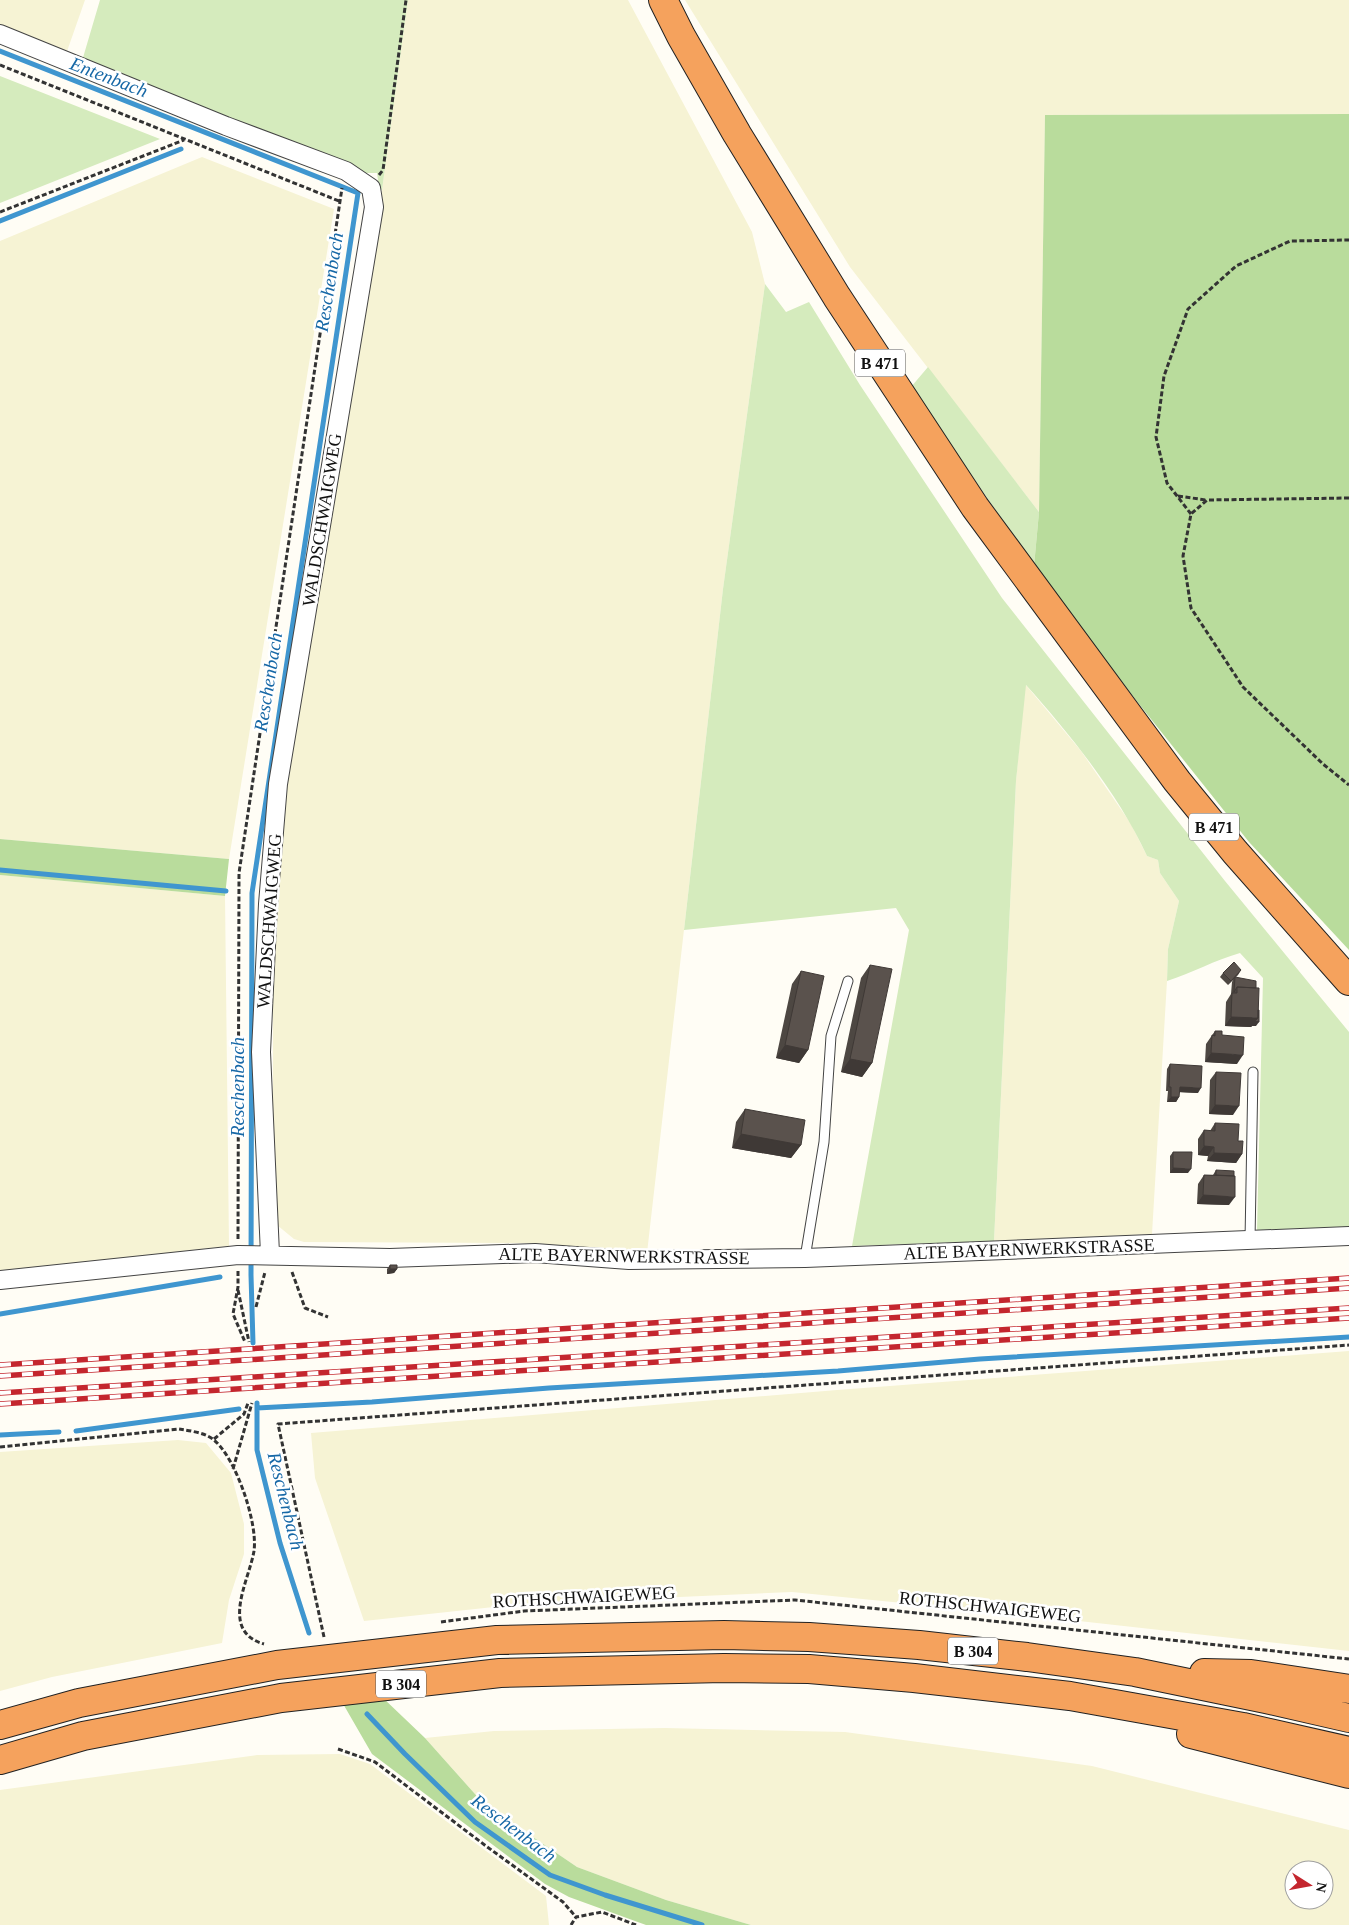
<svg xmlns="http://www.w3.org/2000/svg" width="1349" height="1925" viewBox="0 0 1349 1925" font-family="Georgia,serif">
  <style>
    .farmland { fill: #f6f3d4; fill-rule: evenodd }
    .green { fill: #d5ebbd }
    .forest { fill: #b9dc9c }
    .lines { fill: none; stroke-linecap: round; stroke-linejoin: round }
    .stream { stroke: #3f96cf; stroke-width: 5 }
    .lane-casing { stroke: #444; stroke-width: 11 }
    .street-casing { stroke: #444; stroke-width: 20 }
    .highway-casing { stroke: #222; stroke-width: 30 }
    .path { stroke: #333; stroke-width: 3; stroke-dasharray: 5 2.5; stroke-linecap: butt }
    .lane { stroke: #fff; stroke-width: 9 }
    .street { stroke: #fff; stroke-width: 18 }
    .highway { stroke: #f5a25d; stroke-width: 28 }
    .rail-casing { stroke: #c4262e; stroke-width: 5.5 }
    .rail { stroke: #fff; stroke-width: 4; stroke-dasharray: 11; stroke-linecap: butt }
    .wall { fill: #4d4742 }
    .shaded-wall { fill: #3f3936 }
    .building { fill: #5a524d; stroke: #3f3936 }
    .labels { text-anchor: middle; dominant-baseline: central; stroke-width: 5; stroke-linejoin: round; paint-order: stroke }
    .shield { fill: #fff; stroke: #585858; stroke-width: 1 }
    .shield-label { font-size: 16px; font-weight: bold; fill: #111 }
    .street-label { font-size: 18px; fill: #111; stroke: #fff }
    .water-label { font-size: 19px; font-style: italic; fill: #1768a6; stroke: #fff }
  </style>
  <rect width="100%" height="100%" fill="#fffdf5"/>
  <path class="farmland" d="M0 0H85L65 57 0 30Z
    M408 0H628L752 232 765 284 723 589 647 1253 534 1243 304 1242 294 1239 277 1225 273 1190V904L287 785 382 190Z
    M685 0H1349V114L1045 115 1039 512 850 267Z
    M202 157 334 209 229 859 0 839V241Z
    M1025 684 1081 751 1131 824 1147 856 1158 860 1160 873 1179 901 1168 949 1167 981 1152 1234 994 1241 1016 781Z
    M0 875 225 896 229 1246 0 1272Z
    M1349 1351V1651L1052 1618 792 1592 522 1604 364 1621 315 1478 311 1433 837 1390Z
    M178 1440 206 1443 231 1473 244 1524V1554L229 1600 222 1643 52 1677 0 1691V1452Z
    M665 1728 845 1732 1092 1766 1349 1830V1925H751L666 1900 577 1867 483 1803 425 1738 494 1731ZM1294 1870H1324V1900H1294Z
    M340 1754 370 1764 546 1896 549 1925H0V1790L257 1755Z"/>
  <path class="green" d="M100 0H408L382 190 379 188 377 173H364L82 61Z
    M0 76 160 139 0 203Z
    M765 284 786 312 809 302 860 385 1002 598 1225 881 1349 1032V1227L1257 1230 1263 978 1240 953C1215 960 1192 973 1167 981L1168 949 1179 901 1160 873 1158 860 1147 856C1119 795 1070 734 1026 685L1016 781 994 1241 852 1246 909 930 896 908 684 930 723 589Z
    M928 367 1039 512 1034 566 911 387Z"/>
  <path class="forest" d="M1349 114V950L1249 842 1139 704 1034 566 1039 512 1045 115Z
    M0 839 229 859 225 896 0 875Z
    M382 1697 425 1738 483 1803 577 1867 666 1900 751 1925H646L569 1897 545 1884 372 1754 342 1702Z"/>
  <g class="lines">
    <path class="stream" d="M0 51 358 193 252 893 251 1275 253 1343
      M0 221 181 149
      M0 870 226 891
      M0 1314 220 1277
      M257 1403V1450L280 1543 309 1633
      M257 1408 372 1402 549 1388 838 1371 980 1359 1349 1337
      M76 1431 239 1409
      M0 1435 59 1432
      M367 1714 405 1754 475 1822 550 1875 605 1895 702 1925"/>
    <g class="lane-casing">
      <path id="lane" d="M1250 1240 1253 1072
        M805 1258 824 1142 831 1036 848 981"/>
    </g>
    <g class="street-casing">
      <path id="street" d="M0 34 226 126 346 171 371 188 374 207 278 784 268 904 261 1052 270 1254
        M0 1280 238 1255 390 1258 535 1253 629 1260 805 1258 1349 1236"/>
    </g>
    <g class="highway-casing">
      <path id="highway" d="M663 0 681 36 737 134 837 297 975 507 1177 781 1235 852 1349 981
        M1204 1673 1251 1674 1349 1689
        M0 1725 79 1703 277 1665 497 1640 724 1635 809 1637 919 1645 1027 1657 1135 1672 1266 1699 1349 1718
        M1191 1734 1349 1774
        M0 1760 83 1736 281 1698 500 1673 724 1668 809 1669 914 1678 1070 1696 1243 1727 1349 1751"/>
    </g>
    <path class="path" d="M0 65 339 201
      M379 175 383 170 406 0
      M0 212 184 140
      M1178 496 1206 500
      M1349 498 1207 500 1191 514 1183 556 1191 608 1243 687 1323 764 1349 785
      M1191 514 1167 483 1156 437 1164 376 1188 309 1236 266 1290 241 1349 240
      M238 1239 239 873 342 188
      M238 1271V1287L233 1314 245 1342
      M292 1272 305 1308 328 1317
      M238 1290 249 1342
      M256 1307 265 1272
      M214 1439 244 1414 248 1403
      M0 1447 179 1429C191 1431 207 1433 215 1441 236 1459 258 1523 254 1551 249 1581 219 1631 264 1644
      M233 1469 252 1403
      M441 1622 524 1611 795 1600 1349 1659
      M324 1637 278 1424 1349 1345
      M338 1749 375 1762 486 1846 563 1902 576 1917
      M571 1925 576 1917 602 1912 636 1925"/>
    <use href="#lane" class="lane"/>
    <use href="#street" class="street"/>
    <use href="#highway" class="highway"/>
    <g class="rail-casing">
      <path id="rail" d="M0 1365 1349 1278
        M0 1376 1349 1288
        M0 1393 1349 1308
        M0 1404 1349 1318"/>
    </g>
    <use href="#rail" class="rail"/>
  </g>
  <path class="wall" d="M870 965 872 1063 862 1077 841 1072 861 978Z
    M1241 970 1235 977 1256 1026H1252L1251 1027 1225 1026 1226 1002 1231 994 1232 982 1233 980 1228 985 1220 977 1223 973Z
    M801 971 808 1050 799 1063 776 1058 792 984Z
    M1215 1031 1222 1035 1237 1064 1205 1062 1206 1044Z
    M1170 1064 1198 1093 1179 1092V1097L1176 1102H1167L1168 1091H1166L1167 1069Z
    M1216 1072 1233 1115 1209 1114 1210 1080Z
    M745 1109 801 1145 791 1158 732 1148 736 1122Z
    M1215 1123 1238 1141 1242 1154 1236 1163 1207 1161 1208 1156 1198 1155V1139L1204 1130 1210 1131Z
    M1173 1152 1188 1173H1170V1156Z
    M1216 1170 1229 1205 1197 1204 1198 1184 1204 1175H1213Z
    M390 1265 397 1269 394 1273 387 1274V1269Z"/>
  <path class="shaded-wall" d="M1241 970 1238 975 1235 978V977L1228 985 1231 981Z
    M1231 1017 1258 1018 1259 1022 1256 1026H1252L1251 1027 1225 1026Z
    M785 1045 808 1050 799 1063 776 1058Z
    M1211 1053 1243 1055 1237 1064 1205 1062Z
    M850 1059 872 1063 862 1077 841 1072Z
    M1180 1087 1201 1088 1198 1093 1177 1092Z
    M1171 1097H1179L1176 1102H1167Z
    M1215 1105 1239 1106 1233 1115 1209 1114Z
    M741 1134 801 1145 791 1158 732 1148Z
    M1204 1146 1214 1147 1208 1156 1198 1155Z
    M1214 1153 1242 1154 1236 1163 1207 1161Z
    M1173 1168 1191 1169 1188 1173H1170Z
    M1203 1195 1235 1197 1229 1205 1197 1204Z
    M390 1269H397L394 1273 387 1274Z"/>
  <path class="building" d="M1234 962 1241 970 1231 981 1223 973Z
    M870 965 892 969 872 1063 850 1059Z
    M801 971 824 976 808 1050 785 1045Z
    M1235 977 1256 981V988L1237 987 1234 992Z
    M1237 987 1259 988 1258 1018 1231 1017 1232 993H1237Z
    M1258 1010H1259V1022L1255 1021 1258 1018Z
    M1215 1031H1222V1035L1244 1037 1243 1055 1211 1053 1212 1035 1215 1036Z
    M1170 1064 1202 1066 1201 1088 1180 1087 1179 1097H1171V1087H1169Z
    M1216 1072 1241 1073 1239 1106 1215 1105Z
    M745 1109 805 1120 801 1145 741 1134Z
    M1215 1123 1239 1124 1238 1141H1243L1242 1154 1214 1153V1147L1204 1146V1130L1215 1131Z
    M1173 1152H1192L1191 1169 1173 1168Z
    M1216 1170 1234 1171V1176L1216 1175Z
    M1204 1175 1235 1176V1197L1203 1195Z
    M390 1265H397V1269H390Z"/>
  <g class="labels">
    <g class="shield">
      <rect x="855" y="349.5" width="50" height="27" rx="4"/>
      <rect x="1189" y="813.5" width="50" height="27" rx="4"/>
      <rect x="948" y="1637.5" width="50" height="27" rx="4"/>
      <rect x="376" y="1670.5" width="50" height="27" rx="4"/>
    </g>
    <g class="shield-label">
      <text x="880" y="363">B 471</text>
      <text x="1214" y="827">B 471</text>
      <text x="973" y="1651">B 304</text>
      <text x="401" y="1684">B 304</text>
    </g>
    <g class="street-label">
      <text transform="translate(322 520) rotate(-81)">WALDSCHWAIGWEG</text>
      <text transform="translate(269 921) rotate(-86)">WALDSCHWAIGWEG</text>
      <text transform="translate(1029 1249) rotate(-2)">ALTE BAYERNWERKSTRASSE</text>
      <text transform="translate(624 1256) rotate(1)">ALTE BAYERNWERKSTRASSE</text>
      <text transform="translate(584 1597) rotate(-3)">ROTHSCHWAIGEWEG</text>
      <text transform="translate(990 1607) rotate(6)">ROTHSCHWAIGEWEG</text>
    </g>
    <g class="water-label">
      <text transform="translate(109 77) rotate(21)">Entenbach</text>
      <text transform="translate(329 282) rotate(-81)">Reschenbach</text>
      <text transform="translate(268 682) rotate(-81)">Reschenbach</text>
      <text transform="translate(237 1087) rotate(-90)">Reschenbach</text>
      <text transform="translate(286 1501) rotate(76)">Reschenbach</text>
      <text transform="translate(514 1828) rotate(37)">Reschenbach</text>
    </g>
  </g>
  <g transform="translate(1309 1885) rotate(101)"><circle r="24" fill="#ffffff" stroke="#a0a0a0"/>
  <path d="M0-4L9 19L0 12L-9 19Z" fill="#c4262e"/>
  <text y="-8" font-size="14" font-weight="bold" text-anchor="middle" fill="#111111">N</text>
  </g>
</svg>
